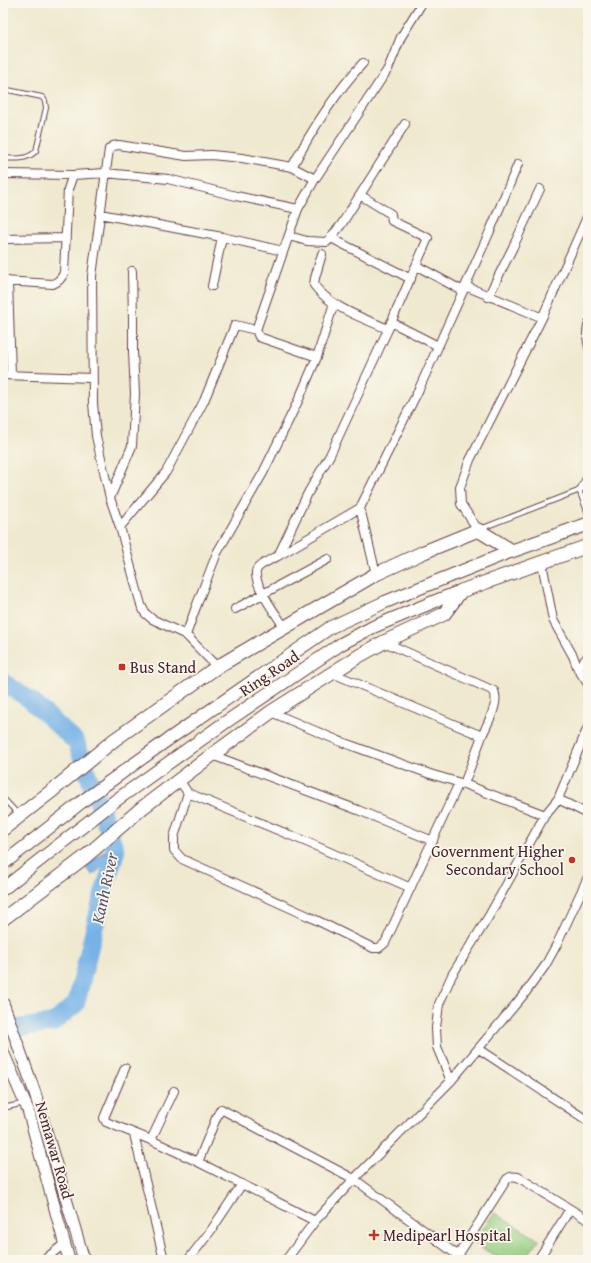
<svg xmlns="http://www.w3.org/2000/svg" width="591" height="1263" viewBox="0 0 591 1263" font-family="'Gentium Book Plus',serif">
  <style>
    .green { fill: #94cd81; stroke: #6f7656 }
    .water { fill: #76b2e8; stroke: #60688a }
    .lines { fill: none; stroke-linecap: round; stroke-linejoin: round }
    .river { stroke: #76b2e8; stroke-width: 18 }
    .service-casing { stroke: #633d44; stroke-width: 6 }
    .minor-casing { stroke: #633d44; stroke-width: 10 }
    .secondary-casing { stroke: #633d44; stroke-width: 13 }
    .primary-casing { stroke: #633d44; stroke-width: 14 }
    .trunk-casing { stroke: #633d44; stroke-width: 15 }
    .service { stroke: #fff; stroke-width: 4 }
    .minor { stroke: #fff; stroke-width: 8 }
    .secondary { stroke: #fff; stroke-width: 11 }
    .primary { stroke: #fff; stroke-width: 12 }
    .trunk { stroke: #fff; stroke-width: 13 }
    .poi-dot { fill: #c8321e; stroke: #fbf7ec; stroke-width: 1.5 }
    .labels { text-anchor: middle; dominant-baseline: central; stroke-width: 3.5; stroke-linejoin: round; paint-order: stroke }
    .poi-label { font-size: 16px; fill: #4a1f2b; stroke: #fbf7ec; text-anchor: start }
    .street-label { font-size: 16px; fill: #4a1f2b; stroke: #fbf7ec }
    .water-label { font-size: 17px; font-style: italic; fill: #59526d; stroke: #fbf7ec }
  </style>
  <rect width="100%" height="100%" fill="#fbf7ec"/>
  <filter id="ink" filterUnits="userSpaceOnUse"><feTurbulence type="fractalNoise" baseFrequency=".025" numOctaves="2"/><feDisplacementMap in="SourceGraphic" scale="8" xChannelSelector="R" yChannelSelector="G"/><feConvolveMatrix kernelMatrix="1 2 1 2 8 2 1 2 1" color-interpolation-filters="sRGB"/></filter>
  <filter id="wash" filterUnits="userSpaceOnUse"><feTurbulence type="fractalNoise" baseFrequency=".012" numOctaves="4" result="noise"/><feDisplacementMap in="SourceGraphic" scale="16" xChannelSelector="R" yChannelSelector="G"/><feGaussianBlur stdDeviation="0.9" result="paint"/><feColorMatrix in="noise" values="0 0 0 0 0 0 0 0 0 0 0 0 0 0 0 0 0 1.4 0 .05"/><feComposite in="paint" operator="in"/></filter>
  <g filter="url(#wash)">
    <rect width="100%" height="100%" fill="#efe9cf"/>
    <path class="green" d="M494 1213 539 1240 524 1260H503L473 1243Z"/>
    <path class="water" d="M105 850 110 860 93 875 85 867Z"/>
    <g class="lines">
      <path class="river" d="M3 682 29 699 76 742 116 851 101 901 76 1004 53 1023 3 1030"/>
    </g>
  </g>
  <g filter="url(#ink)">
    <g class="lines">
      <g class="service-casing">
        <path id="service" d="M3 89 42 97 45 101 46 108 36 151C28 160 14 159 3 158
          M588 321C583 331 585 340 588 351
          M588 472 579 490 588 514
          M480 529 588 487
          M3 798 18 814
          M3 1108 25 1103"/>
      </g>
      <g class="minor-casing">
        <path id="minor" d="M292 167C312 130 334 94 363 63
          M3 174 73 175 105 173 168 179 236 196 298 209
          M360 195 391 214 392 221 428 238 391 323 330 455 308 493 278 556 360 508
          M100 214 222 237 283 251
          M289 236 307 241 327 242 341 225 405 124
          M331 238 411 279
          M3 239 66 238
          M322 254 315 278 314 285C331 308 363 318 388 329
          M417 266 463 291
          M3 281 53 284C59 281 61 279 64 273L68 189 73 175
          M8 281 11 375
          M212 286 222 237
          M465 286 538 316H543L588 215
          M488 297 513 247 540 189
          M391 322 438 346
          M317 357 334 303
          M3 375 92 378
          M110 498 132 446 135 394 133 352V318L132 271
          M120 527 110 498 96 436 93 403 92 276 109 149 113 146 119 145 186 156 211 155 242 158 292 167 315 179
          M478 530 461 504 460 487 470 460 543 316
          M278 556C272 559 260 564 257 569 250 581 278 617 285 628
          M542 563 553 620 573 656 578 669 588 684
          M376 574 360 508 419 389 490 231 518 164
          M235 609 328 559
          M186 635 152 619 145 613 141 605 120 527 166 472 204 401 235 325 256 330
          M384 642 494 691C500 703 487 724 482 736
          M217 667 186 635 196 607 217 553 263 473 299 399 317 357 259 337 256 330 298 209 315 179 388 69 401 37 422 3
          M578 669 588 656
          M332 673 482 736 464 784
          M271 712 339 741 430 774 464 784 545 815 558 799 588 814
          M212 755 358 810 433 841
          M179 780 188 793 309 843 411 888
          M188 793 174 837V850L182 859 308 916 373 948H379L385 943 459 783
          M558 799 588 727
          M479 1049 588 1121
          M125 1068 106 1113 104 1118 106 1122 151 1140 198 1162
          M451 1081 437 1047 436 1028 439 1004 452 975 489 916 545 815
          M134 1134 164 1260
          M151 1140 174 1091
          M315 1221 198 1162 217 1116 221 1109 354 1179 464 1260
          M44 1260 64 1244
          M188 1260 212 1229 242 1184
          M286 1260 315 1221 354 1179 451 1081 526 992 545 966 557 944 588 877
          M455 1260 507 1179C511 1176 513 1176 518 1177L588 1220
          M538 1260 570 1209"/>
      </g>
      <g class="secondary-casing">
        <path id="secondary" d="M3 1003 35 1093 84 1260
          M3 1052 28 1110 69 1260"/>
      </g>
      <g class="primary-casing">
        <path id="primary" d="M3 864 84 800 166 741 331 627 385 602 512 551
          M3 889 115 801 223 724 341 644 373 627 438 600 461 591"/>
      </g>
      <g class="trunk-casing">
        <path id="trunk" d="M3 829 53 790 114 740 217 667 376 574 424 552 478 530 512 551 588 524
          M3 919 85 857 142 808 212 755 271 712 359 656 384 642 444 614 461 591 588 546"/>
      </g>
      <use href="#service" class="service"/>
      <use href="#minor" class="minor"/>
      <use href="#secondary" class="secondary"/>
      <use href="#primary" class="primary"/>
      <use href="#trunk" class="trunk"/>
    </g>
  </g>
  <g class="poi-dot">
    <rect x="118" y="663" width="8" height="8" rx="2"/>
    <circle cx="572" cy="860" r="4"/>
    <path d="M372 1229h4v4h4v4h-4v4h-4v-4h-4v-4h4z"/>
  </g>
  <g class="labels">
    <g class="poi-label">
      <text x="130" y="667">Bus Stand</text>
      <text x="564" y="851" text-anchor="end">Government Higher<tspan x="564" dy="18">Secondary School</tspan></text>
      <text x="383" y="1235">Medipearl Hospital</text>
    </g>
    <g class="street-label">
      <text transform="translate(269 673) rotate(-34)">Ring Road</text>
      <text transform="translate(55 1150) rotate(74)">Nemawar Road</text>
    </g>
    <g class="water-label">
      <text transform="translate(104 888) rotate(-78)">Kanh River</text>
    </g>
  </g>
  <rect width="591" height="1263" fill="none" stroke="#fbf7ec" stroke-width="16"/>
</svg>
